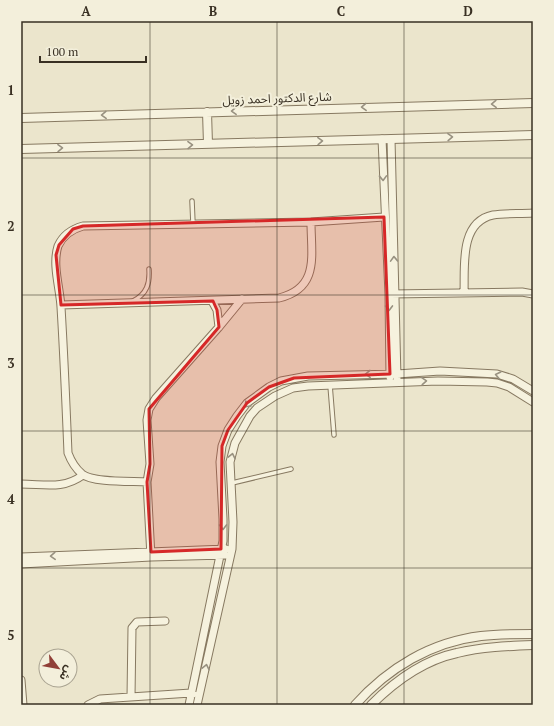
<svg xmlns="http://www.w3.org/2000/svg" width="554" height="726" viewBox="0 0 554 726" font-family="'PT Serif','Noto Sans Arabic',serif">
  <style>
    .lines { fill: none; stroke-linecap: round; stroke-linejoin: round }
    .service-casing { stroke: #877961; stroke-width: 5.5 }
    .minor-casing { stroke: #877961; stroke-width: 9 }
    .tertiary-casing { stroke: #877961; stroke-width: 10 }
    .service { stroke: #f6f2de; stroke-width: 3.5 }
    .minor { stroke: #f6f2de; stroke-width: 7 }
    .tertiary { stroke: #f6f2de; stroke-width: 8 }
    .oneway { stroke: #989180 }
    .marked { fill: #d62828; fill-opacity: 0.2; stroke: #d62828; stroke-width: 3; stroke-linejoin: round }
    .grid { fill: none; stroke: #393023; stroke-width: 1; stroke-opacity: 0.55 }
    .labels { text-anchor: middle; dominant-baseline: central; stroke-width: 4; stroke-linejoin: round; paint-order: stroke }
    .street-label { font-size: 12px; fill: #393023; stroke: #f3efdb }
    .neatline { fill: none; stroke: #393023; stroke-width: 1.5 }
    .grid-label { font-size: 13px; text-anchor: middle; font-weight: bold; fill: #393023 }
  </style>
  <rect width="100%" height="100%" fill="#ebe5cc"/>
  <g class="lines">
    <g class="service-casing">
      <path id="service" d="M192 201 193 224
        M133 301C147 294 150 283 149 269
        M330 385 334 435
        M232 483 291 469"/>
    </g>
    <g class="minor-casing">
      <path id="minor" d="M382 139 389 294 390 377
        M391 139 397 378
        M464 293C465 267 459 222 493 215 505 213 520 214 533 213
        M391 294 522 292 533 294
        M212 301 217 310 219 327
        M61 305 279 298C320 288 311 255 311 222
        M147 482C132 481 93 483 82 474 75 468 71 461 68 453 66 404 64 356 61 307 60 288 52 265 58 246 63 235 72 229 83 226L311 222 384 217
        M21 484C44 484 63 490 83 475
        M21 557 226 549
        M151 557 147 482 150 464 147 420 149 409 156 398 219 327 242 299
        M21 564 151 557 225 555
        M21 680 23 705
        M131 697 132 628 137 622 165 621
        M88 705 100 699 191 693 193 694
        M189 705 223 541V519L220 462 222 446 228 430 237 416 247 403 269 387 281 381 308 376 397 374 440 371 497 374 513 379 533 391
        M197 705 232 549 233 522 230 462 235 443 250 416 257 408 275 396 293 388 308 386 438 381 487 382 497 383 509 387 533 402"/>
    </g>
    <g class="tertiary-casing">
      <path id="tertiary" d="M207 112 208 144
        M21 118 533 103
        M21 149 533 135
        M355 705C388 668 431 642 481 636 498 634 516 634 533 634
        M371 705C394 682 424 660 457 653 482 647 507 646 533 645"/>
    </g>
    <use href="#service" class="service"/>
    <use href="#minor" class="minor"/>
    <use href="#tertiary" class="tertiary"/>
  </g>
  <defs><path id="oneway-chevron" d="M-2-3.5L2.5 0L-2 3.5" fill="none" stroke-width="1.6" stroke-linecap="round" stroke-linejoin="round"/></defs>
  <g class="oneway">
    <use href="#oneway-chevron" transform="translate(494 104) rotate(178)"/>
    <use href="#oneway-chevron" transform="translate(364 107) rotate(178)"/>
    <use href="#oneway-chevron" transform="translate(234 111) rotate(178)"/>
    <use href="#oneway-chevron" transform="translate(104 115) rotate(178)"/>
    <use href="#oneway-chevron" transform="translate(450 137) rotate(-2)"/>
    <use href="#oneway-chevron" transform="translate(320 141) rotate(-2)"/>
    <use href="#oneway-chevron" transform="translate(190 145) rotate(-1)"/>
    <use href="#oneway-chevron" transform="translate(60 148) rotate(-1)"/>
    <use href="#oneway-chevron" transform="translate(383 178) rotate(88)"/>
    <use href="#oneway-chevron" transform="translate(394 259) rotate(-92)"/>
    <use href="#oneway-chevron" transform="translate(389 308) rotate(89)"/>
    <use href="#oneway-chevron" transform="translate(368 374) rotate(179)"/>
    <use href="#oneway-chevron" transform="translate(498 375) rotate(-168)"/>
    <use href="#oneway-chevron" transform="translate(424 381) rotate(-4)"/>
    <use href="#oneway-chevron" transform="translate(247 405) rotate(133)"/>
    <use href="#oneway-chevron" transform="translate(232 456) rotate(-78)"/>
    <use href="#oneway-chevron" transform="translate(223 527) rotate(89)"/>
    <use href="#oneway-chevron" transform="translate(53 556) rotate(177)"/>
    <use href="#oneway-chevron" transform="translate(206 667) rotate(-78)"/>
  </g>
  <path class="marked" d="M384 217 390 374 294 378 269 387 247 403 228 430 222 446 221 549 151 552 147 482 150 464 149 409 219 327 217 310 213 301 61 305 56 255 59 245 73 229 83 226Z"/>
  <path class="grid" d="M150 21V705M277 21V705M404 21V705M21 158H533M21 295H533M21 431H533M21 568H533"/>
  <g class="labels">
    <g class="street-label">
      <text transform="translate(277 98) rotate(-2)">شارع الدكتور احمد زويل</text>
    </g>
  </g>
  <rect width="554" height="726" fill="none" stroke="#f3efdb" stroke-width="44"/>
  <g transform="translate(58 668) rotate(122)"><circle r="19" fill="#f3efdb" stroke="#a9a391"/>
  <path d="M0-3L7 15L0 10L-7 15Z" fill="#903f37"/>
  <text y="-6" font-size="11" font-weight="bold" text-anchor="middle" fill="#393023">ش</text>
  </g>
  <path d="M40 56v6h106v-6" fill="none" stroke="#393023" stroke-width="2"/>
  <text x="46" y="56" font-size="12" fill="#393023" stroke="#f3efdb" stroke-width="3" paint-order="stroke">100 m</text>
  <rect x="22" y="22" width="510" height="682" class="neatline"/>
  <g class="grid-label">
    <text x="86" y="16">A</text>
    <text x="213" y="16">B</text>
    <text x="341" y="16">C</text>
    <text x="468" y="16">D</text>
    <text x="11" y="95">1</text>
    <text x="11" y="231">2</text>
    <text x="11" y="368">3</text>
    <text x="11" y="504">4</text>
    <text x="11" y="640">5</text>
  </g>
</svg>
